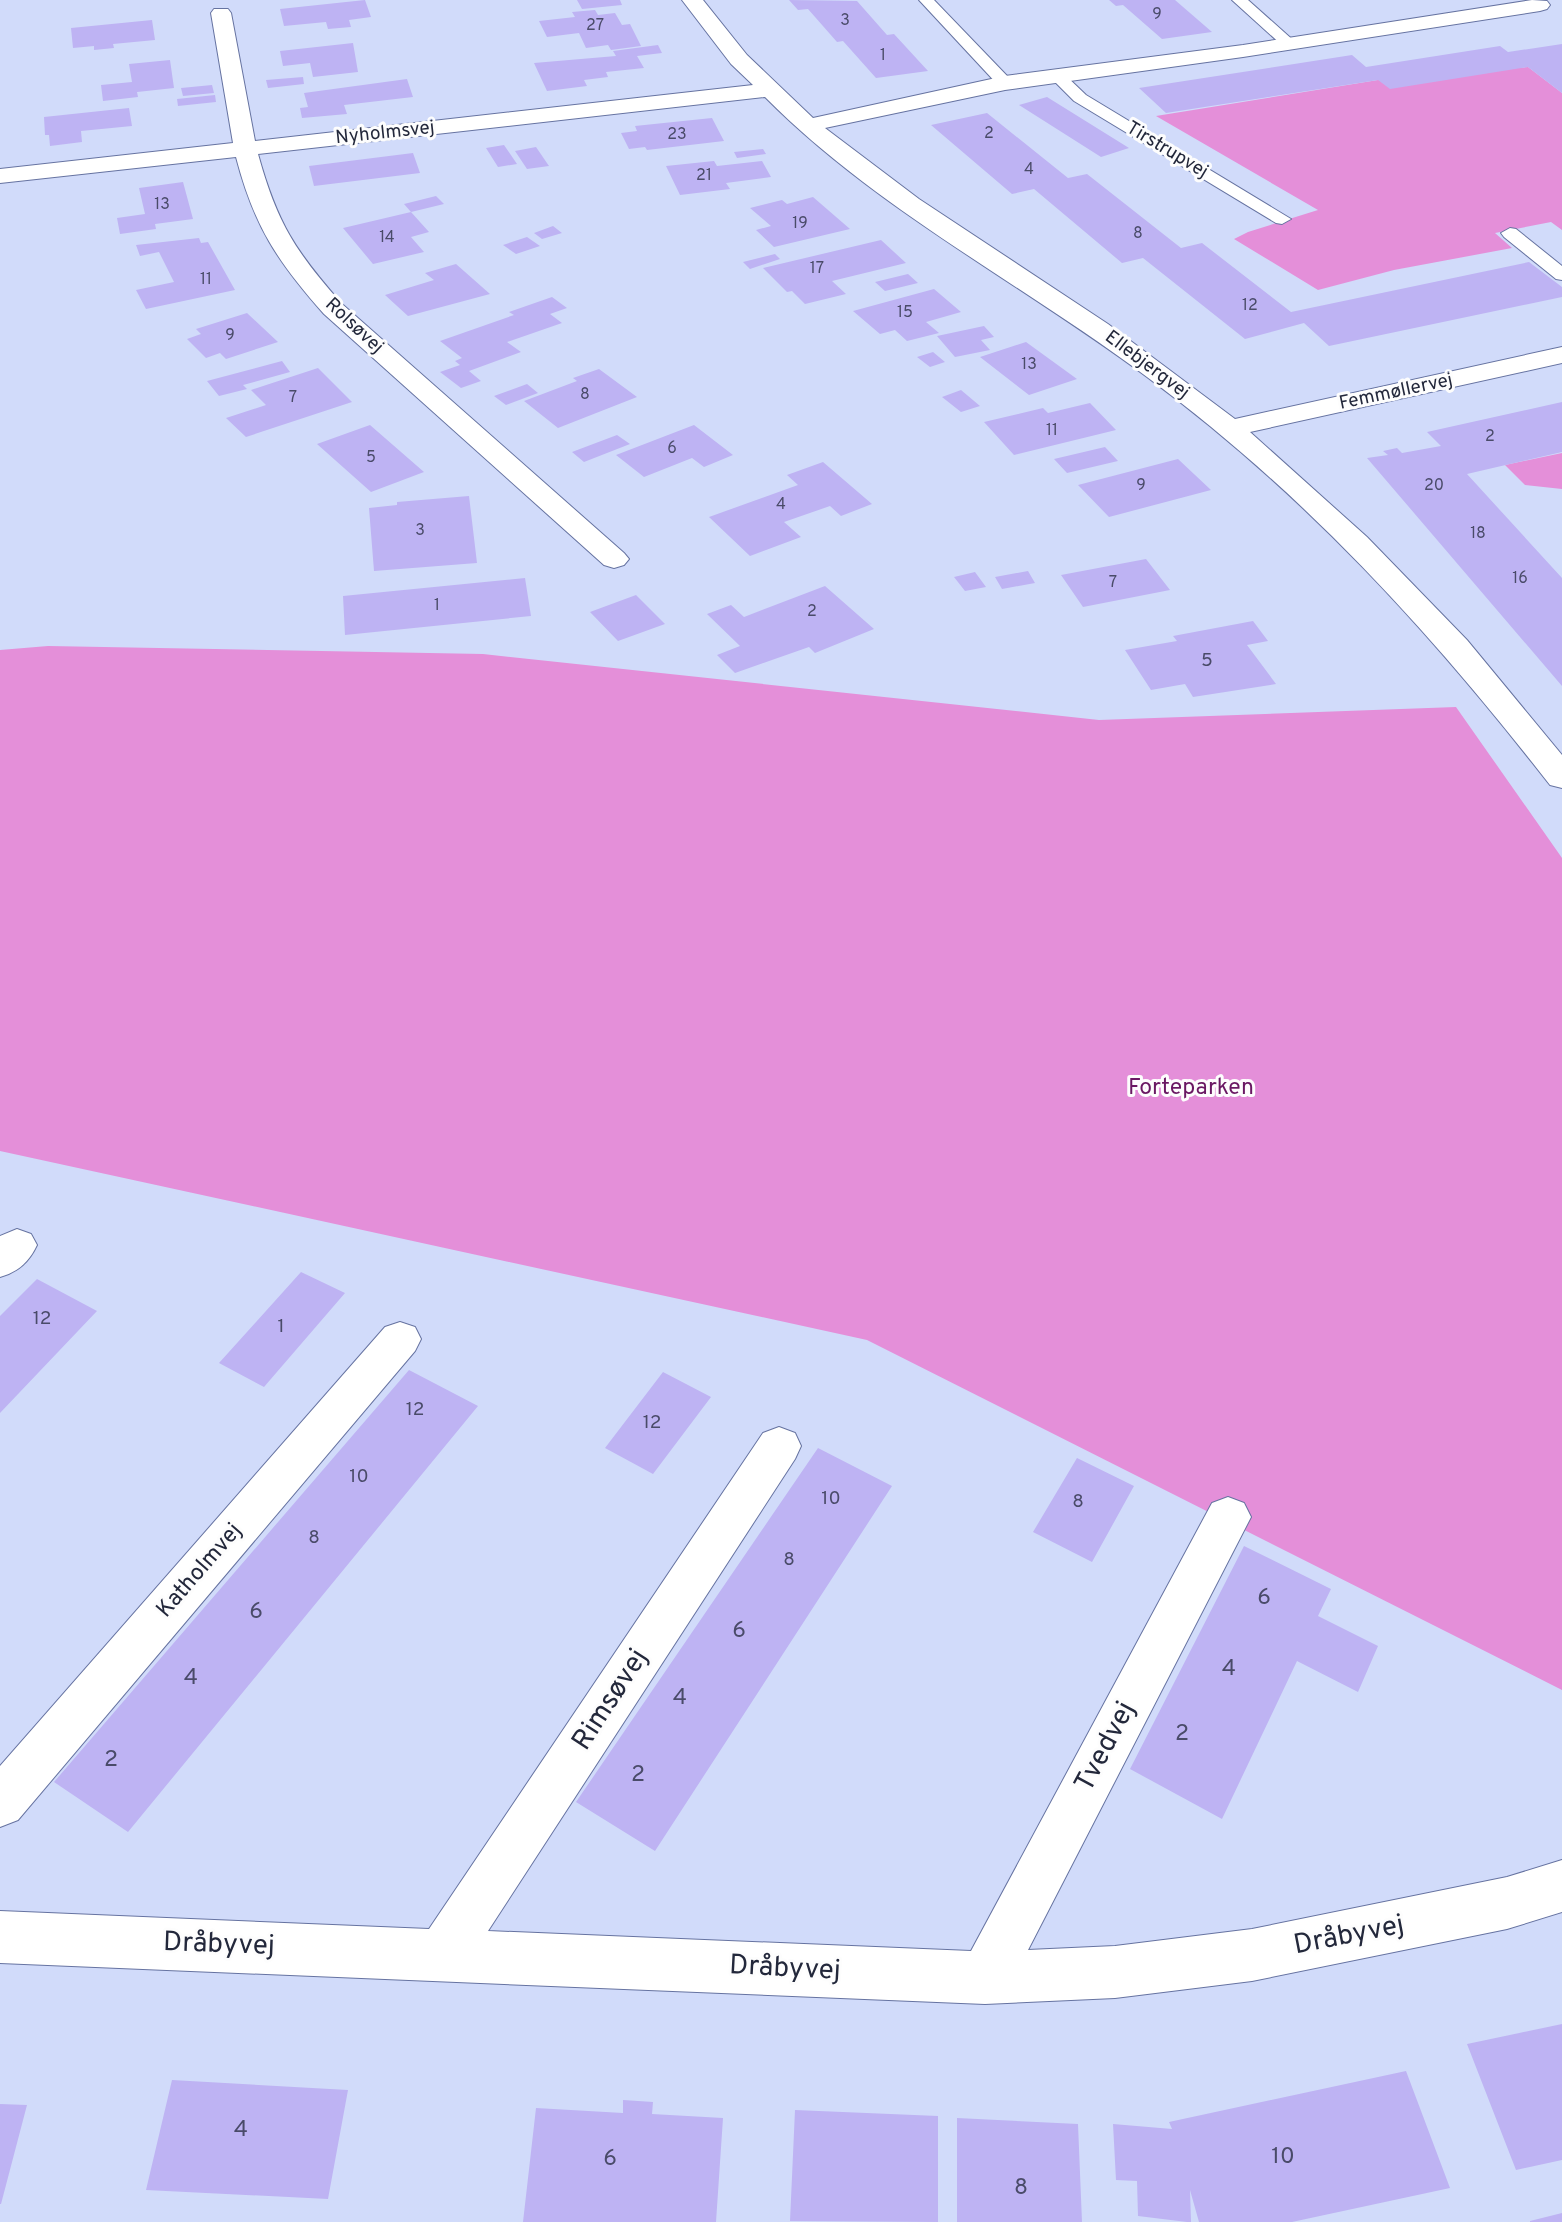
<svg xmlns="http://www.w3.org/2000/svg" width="1562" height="2222" viewBox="0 0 1562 2222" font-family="Overpass,sans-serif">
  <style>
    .green { fill: #e48fd9 }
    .building { fill: #beb3f3 }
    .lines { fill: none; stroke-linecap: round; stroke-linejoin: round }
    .lane-casing { stroke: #6673a1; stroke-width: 2 }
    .street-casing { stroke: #6673a1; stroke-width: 2 }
    .lane { fill: #fff; fill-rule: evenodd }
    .street { fill: #fff; fill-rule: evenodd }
    .labels { text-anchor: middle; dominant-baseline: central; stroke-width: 6; stroke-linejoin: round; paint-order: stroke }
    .far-number-label { font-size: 16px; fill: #4a4b69 }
    .far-street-label { font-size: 19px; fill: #23283b; stroke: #fdfdfd }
    .number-label { font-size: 19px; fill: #4a4b69 }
    .park-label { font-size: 23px; fill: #6a1863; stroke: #fdfdfd }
    .street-label { font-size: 23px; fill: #23283b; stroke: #fdfdfd }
    .near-number-label { font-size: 23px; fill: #4a4b69 }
    .near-street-label { font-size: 28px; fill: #23283b; stroke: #fdfdfd }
  </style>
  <rect width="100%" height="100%" fill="#d1dbfa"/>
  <path class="green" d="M1528 67 1562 93V230L1551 222 1495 233 1512 248 1394 270 1318 290 1234 239 1248 232 1318 210 1156 116 1378 80Z
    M1562 453V489L1525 485 1505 465Z
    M48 646 483 654 1099 720 1456 707 1562 858V1690L867 1340 0 1151V650Z"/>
  <path class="building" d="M365 0 371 17 349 20 351 27 328 29 326 22 284 26 280 9Z
    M577 0H620L622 5 582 9Z
    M789 0 857 1 887 35 894 34 928 71 876 78 843 41 837 42 808 9 798 10Z
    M1109 0H1175L1212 32 1162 39 1123 5 1116 6Z
    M595 10 598 15 615 13 622 25 630 24 641 46 611 50 608 45 586 48 579 33 547 37 539 21 575 17 572 12Z
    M152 20 155 40 113 44 114 48 94 50V46L73 48 71 28Z
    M353 43 358 72 313 77 310 63 283 66 280 51Z
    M1562 44V93L1528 67 1390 89 1378 80 1166 113 1139 88 1352 55 1366 67 1500 46 1508 52Z
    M658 45 662 53 637 56 644 68 606 72 608 77 584 80 587 86 547 91 534 63 616 56 613 51Z
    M170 60 174 88 137 92 138 97 103 101 101 85 132 82 129 64Z
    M303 77 304 84 268 88 266 80Z
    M407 79 413 97 344 105 347 114 302 118 300 108 308 107 304 93Z
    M212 85 214 93 183 96 181 88Z
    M215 95 216 102 178 106 177 99Z
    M1047 97 1129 148 1101 157 1019 105Z
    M129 108 132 126 81 131 82 142 50 146 49 135H45L44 117Z
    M987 113 1068 178 1087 174 1181 248 1202 243 1291 312 1529 262 1562 287V297L1329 346 1304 323 1245 339 1143 258 1122 263 1034 189 1012 194 931 125Z
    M712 118 724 141 647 150 645 147 629 149 621 133 637 131 635 126Z
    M504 145 517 164 498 167 486 148Z
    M536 147 549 166 527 169 515 151Z
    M763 149 766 154 737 158 734 152Z
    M413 153 420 173 314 186 309 166Z
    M714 161 717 166 762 161 771 177 726 183 730 189 680 195 666 166Z
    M183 182 193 219 155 224 156 229 120 234 117 218 145 214 139 188Z
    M436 196 444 204 411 212 404 204Z
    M813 197 850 229 774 247 756 230 771 226 750 208 782 200 787 204Z
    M411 212 429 232 411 237 424 252 373 264 343 228Z
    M553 226 562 233 542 239 534 233Z
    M527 237 540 246 516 254 503 245Z
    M199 238 201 243 208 242 235 290 146 309 136 290 174 282 159 252 140 256 136 245Z
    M881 240 906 263 832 281 846 294 805 304 792 291 787 292 763 268Z
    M775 254 780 259 750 269 743 262Z
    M456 264 490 294 408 316 385 295 434 280 425 273Z
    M908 274 918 283 885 291 875 282Z
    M934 289 961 312 926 322 939 333 907 341 895 330 880 334 853 311Z
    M552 297 567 308 550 314 562 323 507 342 521 352 469 371 481 381 461 388 440 372 460 365 455 361 462 358 440 341 514 315 509 312Z
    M247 313 278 342 226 359 220 353 206 358 187 339 201 334 196 329Z
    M984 326 994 337 981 340 990 350 955 357 937 336Z
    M1026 342 1077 379 1029 395 980 357Z
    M933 352 945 362 930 367 917 357Z
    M282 361 290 372 243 385 247 389 219 396 207 381Z
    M318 368 352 402 246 437 226 418 266 405 251 390Z
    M599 369 637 397 558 428 524 401 577 381 573 378Z
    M527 384 538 393 506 405 494 396Z
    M961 390 980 406 961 412 942 397Z
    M1562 402V452L1467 474 1562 578V686L1367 458 1388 455 1383 451 1397 448 1402 453 1441 446 1427 432Z
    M1090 403 1116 430 1014 455 984 422 1043 408 1048 413Z
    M370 425 424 472 371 492 317 444Z
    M694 425 733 455 704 467 692 458 644 477 616 455Z
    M617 435 630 444 584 462 572 452Z
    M1105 447 1118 461 1067 473 1054 459Z
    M1178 459 1211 490 1109 517 1078 485Z
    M823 462 872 504 841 516 830 506 784 522 801 537 750 556 709 517 798 485 787 475Z
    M469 496 477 563 374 571 369 508 397 505V502Z
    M1146 559 1170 590 1083 607 1061 575Z
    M1028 571 1035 583 1002 589 995 577Z
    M975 572 986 587 965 591 954 577Z
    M525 578 531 616 345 635 343 596Z
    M825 586 874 629 815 653 809 647 735 673 717 655 740 646 707 614 731 605 744 617Z
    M636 595 665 624 618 641 590 612Z
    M1253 621 1268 641 1247 645 1276 684 1193 697 1185 684 1151 690 1125 650 1177 641 1173 636Z
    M301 1272 345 1293 264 1387 219 1363Z
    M37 1279 97 1311 0 1413V1316Z
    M409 1370 478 1406 128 1832 54 1782Z
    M663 1372 711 1397 653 1474 605 1448Z
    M818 1448 892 1486 655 1851 576 1802Z
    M1077 1458 1134 1486 1092 1562 1033 1532Z
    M1244 1546 1331 1589 1318 1616 1378 1646 1358 1692 1297 1661 1222 1819 1130 1769Z
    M1562 2024V2160L1516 2170 1467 2044Z
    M1406 2071 1450 2188 1292 2222H1199L1190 2190 1191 2222H1187L1138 2216 1137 2181 1116 2180 1113 2124 1172 2129 1169 2122Z
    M172 2080 348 2090 328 2199 146 2190Z
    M623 2100 653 2102 652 2114 723 2118 716 2222H523L536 2108 623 2113Z
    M0 2104 27 2105 1 2204H0Z
    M795 2110 938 2116V2222L790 2221Z
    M957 2118 1078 2124 1082 2222H957Z
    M1562 2213V2222H1530V2221Z"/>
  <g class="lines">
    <g class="lane-casing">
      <path id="lane" d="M919 0H934L1011 80 1013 83 1011 86H999Z
        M1232 0H1248L1294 41 1297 44 1294 47H1284Z
        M1057 71 1063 73 1086 95 1291 219 1282 224 1276 223 1074 101 1049 76Z
        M1510 228 1516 229 1562 266V280L1556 279 1504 237 1501 233Z"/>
    </g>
    <g class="street-casing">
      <path id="street" d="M682 0H703L747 55 813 118 1005 76 1243 45 1532 0 1547 1 1550 5 1547 9 1540 11 1243 57 1005 90 825 128 919 199 1108 324 1235 419 1562 347V363L1250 432 1367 537 1467 640 1562 755V788L1550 785C1430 631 1305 494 1147 377 1021 283 876 209 765 97L258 154C277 223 295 251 342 304L624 553 629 559 624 565 614 568 604 565 324 314C277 261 254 226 236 157L0 183V169L233 143 211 13 214 9H228L231 13 255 141 753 85 731 64Z
        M17 1229 31 1234 37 1245C29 1262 18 1272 0 1277V1236Z
        M400 1322 415 1327 421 1339 415 1351 18 1820 0 1827V1766L385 1327Z
        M779 1427 795 1433 801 1446 795 1459 488 1931 971 1951 1212 1503 1228 1497 1244 1503 1251 1517 1028 1950 1115 1946 1252 1929 1507 1877 1562 1860V1912L1507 1929 1252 1981 1115 1998 985 2004 0 1963V1911L429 1929 763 1433Z"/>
    </g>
    <use href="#lane" class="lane"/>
    <use href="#street" class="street"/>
  </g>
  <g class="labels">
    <g class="far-number-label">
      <text x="1157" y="15">9</text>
      <text x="845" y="21">3</text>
      <text x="595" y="26">27</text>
      <text x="883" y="56">1</text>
      <text x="989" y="134">2</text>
      <text x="677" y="135">23</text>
      <text x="1029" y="170">4</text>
      <text x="704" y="176">21</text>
      <text x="162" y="205">13</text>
      <text x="800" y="224">19</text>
      <text x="1138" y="234">8</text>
      <text x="387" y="238">14</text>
      <text x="817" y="269">17</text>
      <text x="206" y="280">11</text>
      <text x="1250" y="306">12</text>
      <text x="905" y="313">15</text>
      <text x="230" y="336">9</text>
      <text x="1029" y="365">13</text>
      <text x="585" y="395">8</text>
      <text x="293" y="398">7</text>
      <text x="1052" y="431">11</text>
      <text x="1490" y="437">2</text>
      <text x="672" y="449">6</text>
      <text x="371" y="458">5</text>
      <text x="1141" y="486">9</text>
      <text x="1434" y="486">20</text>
      <text x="781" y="505">4</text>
      <text x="420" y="531">3</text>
      <text x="1478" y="534">18</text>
      <text x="1520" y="579">16</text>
      <text x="1113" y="583">7</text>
      <text x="437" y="606">1</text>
      <text x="812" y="612">2</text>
    </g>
    <g class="far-street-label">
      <text transform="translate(385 133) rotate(-6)">Nyholmsvej</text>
      <text transform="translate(1167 150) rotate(31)">Tirstrupvej</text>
      <text transform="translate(354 326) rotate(43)">Rolsøvej</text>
      <text transform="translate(1147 365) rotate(37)">Ellebjergvej</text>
      <text transform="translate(1396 392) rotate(-12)">Femmøllervej</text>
    </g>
    <g class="number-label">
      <text x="1207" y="661">5</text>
      <text x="42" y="1319">12</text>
      <text x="281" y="1327">1</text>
      <text x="415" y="1410">12</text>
      <text x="652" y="1423">12</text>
      <text x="359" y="1477">10</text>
      <text x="831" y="1499">10</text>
      <text x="1078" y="1502">8</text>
      <text x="314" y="1538">8</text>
      <text x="789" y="1560">8</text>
    </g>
    <g class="park-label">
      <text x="1191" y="1088">Forteparken</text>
    </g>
    <g class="street-label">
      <text transform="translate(200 1571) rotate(-49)">Katholmvej</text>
    </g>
    <g class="near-number-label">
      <text x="1264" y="1598">6</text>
      <text x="256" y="1612">6</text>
      <text x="739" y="1631">6</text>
      <text x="1229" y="1669">4</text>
      <text x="191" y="1678">4</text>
      <text x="680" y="1698">4</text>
      <text x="1182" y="1734">2</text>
      <text x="111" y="1760">2</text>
      <text x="638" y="1775">2</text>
      <text x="241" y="2130">4</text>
      <text x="1283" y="2157">10</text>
      <text x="610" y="2159">6</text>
      <text x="1021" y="2188">8</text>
    </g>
    <g class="near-street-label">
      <text transform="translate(611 1700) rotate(-57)">Rimsøvej</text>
      <text transform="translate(1106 1747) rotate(-62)">Tvedvej</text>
      <text transform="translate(1349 1936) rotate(-11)">Dråbyvej</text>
      <text transform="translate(219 1945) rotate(2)">Dråbyvej</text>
      <text transform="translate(785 1969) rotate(3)">Dråbyvej</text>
    </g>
  </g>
</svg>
